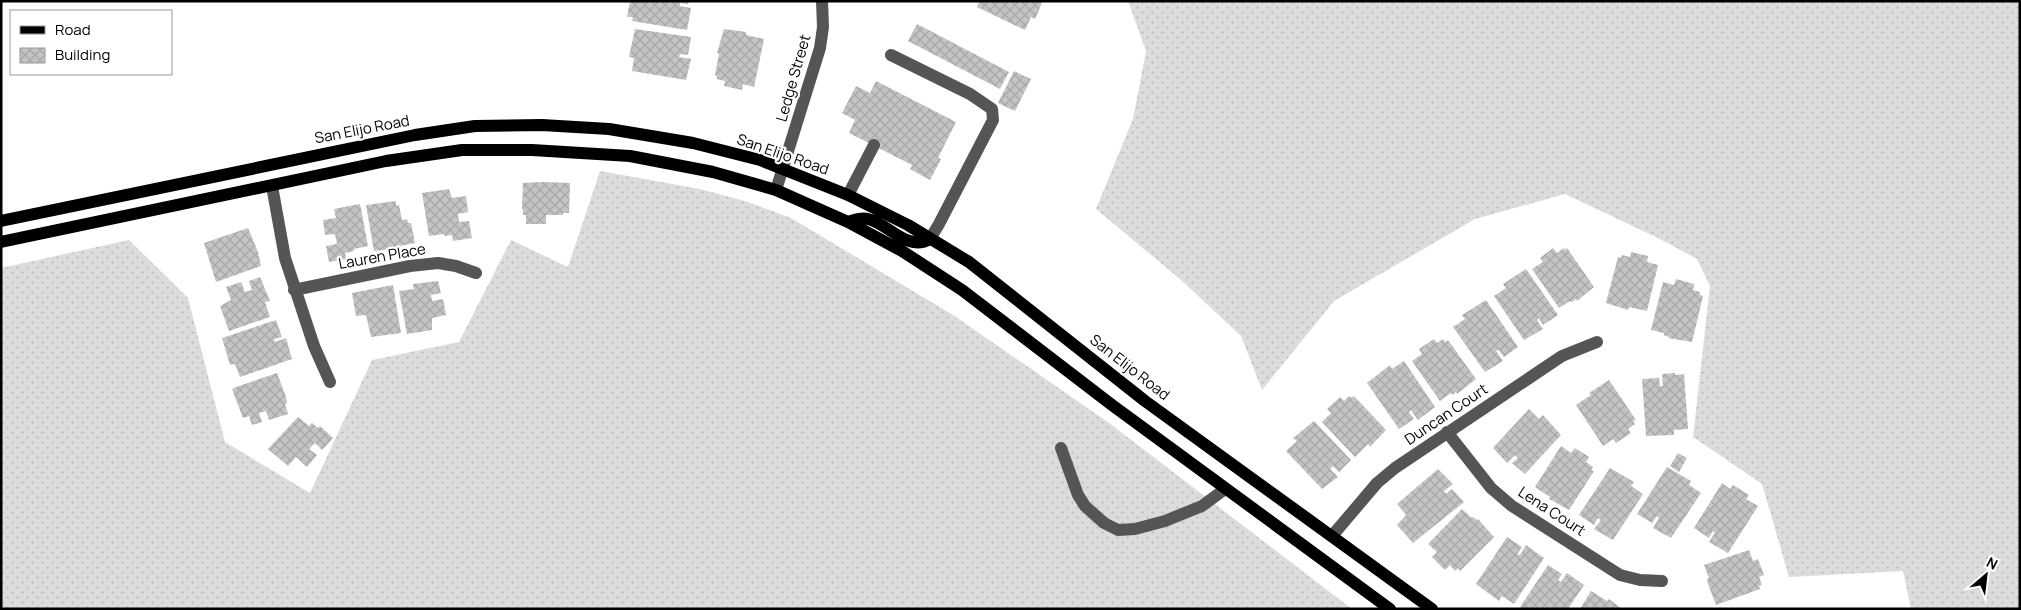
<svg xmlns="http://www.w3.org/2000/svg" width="2021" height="610" viewBox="0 0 2021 610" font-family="Manrope,sans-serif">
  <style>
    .grass { fill: url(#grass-dots) }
    .building { fill: url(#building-cross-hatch) }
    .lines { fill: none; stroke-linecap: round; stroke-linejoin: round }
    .minor { stroke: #555; stroke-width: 12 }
    .major { stroke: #000; stroke-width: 12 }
    .labels { text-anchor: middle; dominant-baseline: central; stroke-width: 4.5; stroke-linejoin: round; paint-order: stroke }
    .street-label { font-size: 15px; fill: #000; stroke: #fff }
  </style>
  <defs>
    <pattern id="grass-dots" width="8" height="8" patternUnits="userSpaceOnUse" patternTransform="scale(1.25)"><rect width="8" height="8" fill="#dcdcdc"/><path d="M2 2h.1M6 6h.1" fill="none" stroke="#bbb" stroke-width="1.8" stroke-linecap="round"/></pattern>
    <pattern id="building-cross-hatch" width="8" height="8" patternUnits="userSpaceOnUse" patternTransform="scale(1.25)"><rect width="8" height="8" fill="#c4c4c4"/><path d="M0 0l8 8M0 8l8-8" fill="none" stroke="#a7a7a7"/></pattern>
  </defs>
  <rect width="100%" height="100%" fill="#fff"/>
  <path class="grass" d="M1128 1H2020V609H1911L1903 571 1789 577 1762 484 1693 437 1710 286 1697 259 1658 238 1565 194 1475 219 1334 301 1262 390 1241 336 1180 279 1096 209 1133 119 1146 51Z
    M600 171 700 189 748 202 791 218 953 315 1109 423 1352 609H1V268L129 240 188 298 225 442 310 493 372 360 459 342 511 240 568 267Z"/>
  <path class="building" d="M630 1H689L688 4 680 3V6L691 8 687 30 632 21 633 17H627Z
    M979 1H1041L1042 3 1035 19 1031 17 1025 30 977 7Z
    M917 24 1009 72 1000 89 908 41Z
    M635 29 691 37 688 55 680 54 679 57 691 59 686 80 632 71 634 58 629 57Z
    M724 29 746 32V35L764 39 754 87 743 84 742 90 724 86 725 81 717 79V76L715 75 719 54 717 53Z
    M1014 71 1031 79 1015 111 998 103Z
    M876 81 956 122 938 158 941 159 930 180 910 169 912 165 849 133 855 120 842 113 856 86 870 93Z
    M543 182 570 183 569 213H563V215H546V224H526V215H523V209H522L523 183Z
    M449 189 452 198 466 196 468 212 458 214 459 222 469 221 472 238 453 241 452 235 445 236 444 234 429 236 422 193Z
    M396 201V206L399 205 402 220 407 219 408 223H411L415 243 400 246 401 248 374 251 366 205Z
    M360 204 368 246 354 249V251L345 253 346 259 329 262 326 246 337 244 335 234 325 235 323 220 336 218 334 209Z
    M248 228 258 252 261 266 216 282 204 243Z
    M1553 248 1557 253 1564 248 1565 250 1567 248 1594 287 1577 301 1576 299 1572 302 1570 301 1559 308 1532 269 1543 262 1540 258Z
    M1631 252 1648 256 1647 262 1658 265 1647 311 1629 307 1628 310 1606 303 1618 257 1621 258 1622 255 1630 257Z
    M1526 269 1558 315 1543 325 1539 318 1537 320 1543 329 1524 340 1494 296 1506 288 1503 284Z
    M260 277 270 301 265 302 270 317 229 331 220 306 231 300 226 287 241 282 245 292 252 290 249 281Z
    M1676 279 1694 284 1693 290 1700 292V295L1703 296 1692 342 1668 338 1669 337 1664 335V333L1651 330 1663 282 1674 285Z
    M438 281 441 293 431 295 432 301 443 299 446 315 432 318V330L407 334 399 291 414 289 413 284Z
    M393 285 401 333 371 337 366 315 356 316 352 293Z
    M1486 300 1518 347 1504 357 1499 350 1496 351 1503 361 1485 372 1453 327 1465 319 1462 315Z
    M276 320 282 337 274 339 275 342 286 338 292 359 240 377 235 364 230 365 222 338Z
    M1434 339 1437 343 1443 339 1445 342 1448 340 1476 379 1457 394 1456 392 1452 395 1451 393 1440 401 1412 361 1422 354 1419 349Z
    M1404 361 1435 407 1418 420 1411 410 1409 412 1414 419 1399 429 1367 383 1390 365 1392 369Z
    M277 373 286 397 287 403 285 404 288 414 269 420 266 411 259 413 262 422 252 425 249 416 243 418 232 389 236 387Z
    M1675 373V375L1684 374 1688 429 1674 430V435L1646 436 1642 379 1659 378 1660 386H1663L1662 374Z
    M1609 380 1636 420 1633 421 1635 424 1628 429 1631 433 1616 443 1613 439 1603 446 1576 405 1591 395 1589 393Z
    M1349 396 1352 398 1354 396 1386 430 1370 447 1368 444 1355 457 1322 422 1331 413 1327 409 1340 397 1344 401Z
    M1529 409 1539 419 1543 415 1561 435 1525 474 1512 463 1518 458 1515 455 1507 463 1493 448Z
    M298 417 309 426 312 423 318 428 320 426 333 438 322 450 315 443 309 449 317 455 307 467 296 457 288 466 268 449Z
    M1314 421 1351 460 1339 472 1333 466 1330 469 1338 477 1322 489 1286 451 1297 441 1293 438Z
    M1561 446 1571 453 1575 448 1589 457 1586 462 1593 467 1591 470 1594 471 1569 510 1549 499 1550 497 1535 487Z
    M1678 453 1687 458 1679 472 1670 466Z
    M1667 467 1691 481 1689 485 1701 493 1671 538 1653 528 1659 518 1657 516 1652 523 1637 514Z
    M1610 468 1634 482 1631 486 1643 494 1613 540 1594 529 1601 520 1598 518 1594 525 1579 515Z
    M1438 469 1453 484 1444 491 1446 494 1452 489 1464 502 1413 543 1397 525 1406 515 1397 504Z
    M1722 483 1730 489 1733 485 1749 495 1746 499 1758 506 1728 553 1709 542 1715 533 1713 531 1709 538 1694 528Z
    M1462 509 1472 518 1473 517 1477 520 1478 519 1494 537 1460 571 1458 568 1455 571 1450 565 1445 570 1432 557 1437 552 1428 544Z
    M1507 537 1522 547 1517 554 1520 555 1526 545 1544 558 1514 604 1502 596 1499 601 1476 584Z
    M1749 550 1753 561 1758 559 1764 575 1759 577 1762 585 1759 586 1760 589 1716 605 1708 584 1707 579 1709 578 1704 565Z
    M1548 565 1562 574 1558 580 1561 582 1567 573 1584 585 1568 609H1522L1520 607Z
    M1591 591 1607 601 1609 599 1622 609H1580Z"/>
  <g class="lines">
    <path class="minor" d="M891 55 970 94 992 109 993 120 939 224 930 239
      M272 186 285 258 314 346 330 382
      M776 190 820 48 823 27 822 1
      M848 195 874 145
      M294 290 410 266 438 263 456 266 476 273
      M1447 432 1491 488 1512 506 1620 575 1640 580 1662 581
      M1061 448 1078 495 1085 506 1104 523 1118 530 1135 529 1165 521 1202 506 1225 489
      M1332 536 1377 483 1395 468 1562 356 1597 342"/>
    <path class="major" d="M1 221 415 135 475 126 542 125 609 129 693 143 760 160 848 195 908 225 969 262 1145 401 1432 609
      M848 222C854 220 861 217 868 219 889 224 907 252 930 239
      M1 242 386 161 462 150H532L630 156 713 172 776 190 848 222 902 251 962 290 1112 405 1390 609"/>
  </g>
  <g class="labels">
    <g class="street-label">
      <text transform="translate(793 78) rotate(-74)">Ledge Street</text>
      <text transform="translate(362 129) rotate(-11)">San Elijo Road</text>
      <text transform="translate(783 154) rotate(19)">San Elijo Road</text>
      <text transform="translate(382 256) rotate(-10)">Lauren Place</text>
      <text transform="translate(1130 367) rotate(38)">San Elijo Road</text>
      <text transform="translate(1446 414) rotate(-34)">Duncan Court</text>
      <text transform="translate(1552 511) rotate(33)">Lena Court</text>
    </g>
  </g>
  <rect width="2021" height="610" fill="none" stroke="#000000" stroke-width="5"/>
  <rect x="10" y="10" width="162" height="65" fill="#ffffff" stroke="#999999"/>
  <rect x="20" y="26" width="25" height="8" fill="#000000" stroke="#999999"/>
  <text x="55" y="35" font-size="15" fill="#000000">Road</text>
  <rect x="20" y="48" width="25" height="15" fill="url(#building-cross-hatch)" stroke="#999999"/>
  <text x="55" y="60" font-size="15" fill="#000000">Building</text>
  <g transform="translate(1986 575) rotate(28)" stroke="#ffffff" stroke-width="4" paint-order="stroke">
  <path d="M0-4L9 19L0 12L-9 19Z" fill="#000000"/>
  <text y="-8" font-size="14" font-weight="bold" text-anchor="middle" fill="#000000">N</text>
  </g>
</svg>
